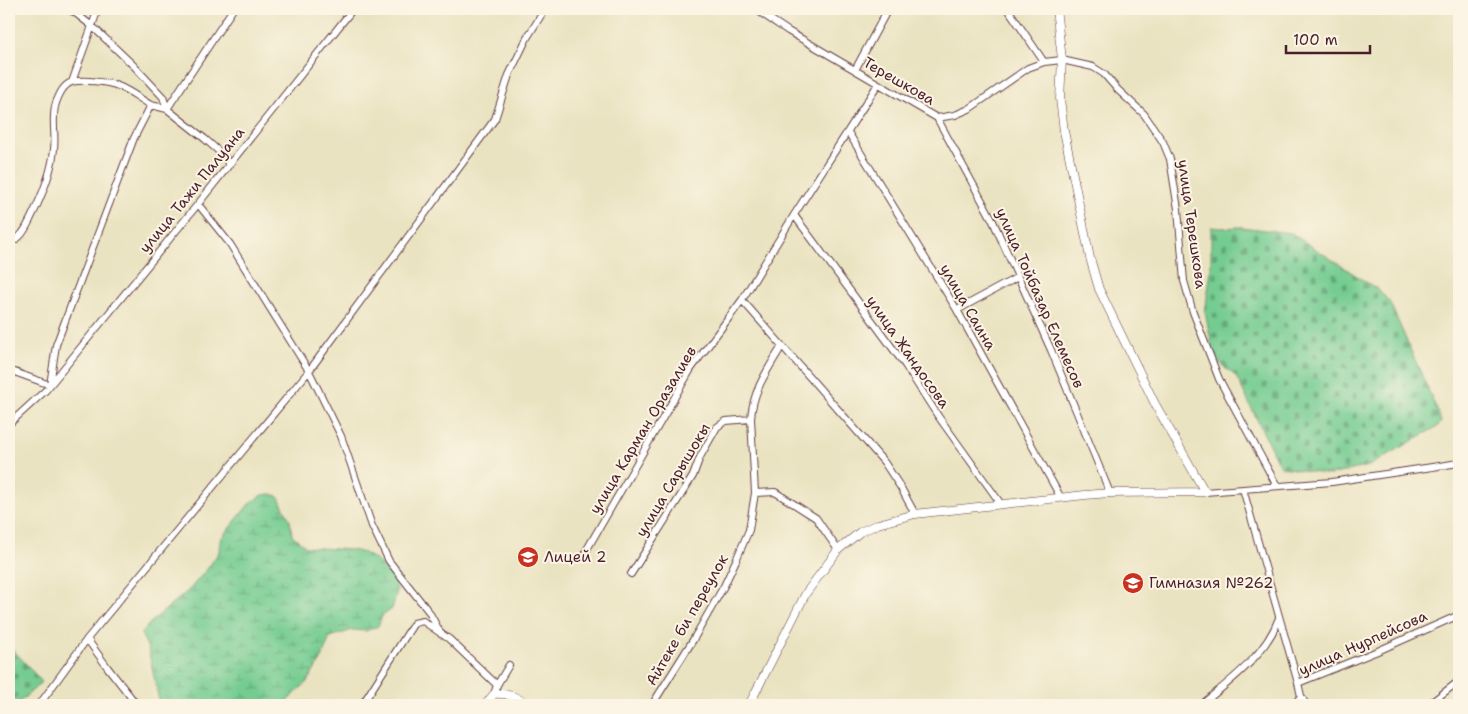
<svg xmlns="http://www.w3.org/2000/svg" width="1468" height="714" viewBox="0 0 1468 714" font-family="'Shantell Sans',sans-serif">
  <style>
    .wetland { fill: url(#wetland-marsh); stroke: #5f765e }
    .cemetery { fill: url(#cemetery-stones); stroke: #5f765e }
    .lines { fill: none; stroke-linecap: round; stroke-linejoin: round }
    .minor-casing { stroke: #623c42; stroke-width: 8 }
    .tertiary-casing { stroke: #623c42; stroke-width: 9 }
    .minor { stroke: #fff; stroke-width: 6 }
    .tertiary { stroke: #fff; stroke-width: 8 }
    .labels { text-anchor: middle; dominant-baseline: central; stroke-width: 4; stroke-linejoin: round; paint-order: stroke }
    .street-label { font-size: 15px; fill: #4a1f2b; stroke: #fcf5e5 }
    .poi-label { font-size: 15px; fill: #4a1f2b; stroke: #fcf5e5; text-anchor: start }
  </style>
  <defs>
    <pattern id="wetland-marsh" width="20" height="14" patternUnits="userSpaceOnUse" patternTransform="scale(1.25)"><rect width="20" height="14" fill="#74cc91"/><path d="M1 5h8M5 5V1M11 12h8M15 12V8" fill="none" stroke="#61a577"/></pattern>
    <pattern id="cemetery-stones" width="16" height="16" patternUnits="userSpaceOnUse" patternTransform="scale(1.25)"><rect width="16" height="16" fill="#74cc91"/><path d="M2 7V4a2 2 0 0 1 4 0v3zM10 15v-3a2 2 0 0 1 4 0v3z" fill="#61a577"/></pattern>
  </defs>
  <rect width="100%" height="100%" fill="#fcf5e5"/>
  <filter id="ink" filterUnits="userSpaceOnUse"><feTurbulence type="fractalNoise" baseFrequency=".02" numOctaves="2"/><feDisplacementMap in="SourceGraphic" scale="10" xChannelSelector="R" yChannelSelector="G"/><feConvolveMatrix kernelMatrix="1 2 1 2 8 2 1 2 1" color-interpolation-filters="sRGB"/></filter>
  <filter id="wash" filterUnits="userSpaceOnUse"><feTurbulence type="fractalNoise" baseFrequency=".0096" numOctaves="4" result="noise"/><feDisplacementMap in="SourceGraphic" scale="20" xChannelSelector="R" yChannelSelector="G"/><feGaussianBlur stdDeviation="1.12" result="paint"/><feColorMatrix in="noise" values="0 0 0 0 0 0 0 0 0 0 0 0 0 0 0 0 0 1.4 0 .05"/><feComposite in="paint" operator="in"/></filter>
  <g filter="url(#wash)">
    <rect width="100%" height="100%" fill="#eae3c1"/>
    <path class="wetland" d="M271 494 278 496 290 520 292 535 306 547 352 550 364 553 377 561 395 580 397 592 392 609 382 616 378 626 366 631 353 630 330 637 321 660 307 682 283 705H160L148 648 141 634 151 622 189 590 208 568 219 552 220 540 250 503 263 495Z"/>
    <path class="cemetery" d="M1211 227 1222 228 1241 227 1291 233 1380 291 1390 303 1438 412 1441 422 1438 426 1369 466 1330 475 1282 467 1278 463 1236 376 1226 369 1218 360 1213 351 1205 312 1211 270Z
      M9 645 42 682 16 705H9Z"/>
  </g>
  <g filter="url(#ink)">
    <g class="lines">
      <g class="minor-casing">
        <path id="minor" d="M67 9 74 12 92 26 134 66 163 97 167 109 205 139 224 156 228 163
          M755 9 788 31 937 118 955 115 969 109 1028 68 1044 62 1062 60 1093 67 1104 74 1118 90 1144 114 1163 142 1170 159 1178 209 1184 281 1193 312 1219 379 1277 486
          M1008 9 1044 62
          M9 14 10 9
          M855 70 888 9
          M72 82 98 9
          M937 118 992 219 1051 350 1110 493
          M848 132 957 310 1061 498
          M198 204 230 244 309 371 341 436 372 526 389 561 429 612 441 634
          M794 215 905 365 938 416 1001 504
          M9 242C21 240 26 228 31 218 41 198 52 171 54 149 56 133 51 118 56 103 59 95 63 85 72 82 82 79 108 82 118 86 129 90 140 99 151 105
          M742 300 884 462 901 488 915 514
          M957 310 1018 277
          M9 370 50 385 56 345 134 138 151 105 167 109 233 9
          M9 424 46 390 198 204 353 9
          M1243 489 1298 683
          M1205 492 1332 482 1459 463
          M755 493 775 492 816 518 838 550
          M586 551 691 369 742 300 794 215 878 84
          M631 574 693 476 700 457 717 427 726 421 751 419
          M87 639 108 668 137 705
          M494 694 497 685 509 665
          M1301 696 1306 705
          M39 705 87 639 309 371 495 119 509 75 527 38 545 9
          M362 705 414 623 423 621 449 639 497 685
          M652 705 693 640 724 586 737 558 749 530 755 493 751 419C752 392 768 369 782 346
          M1201 705C1231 680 1265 656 1279 618
          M1294 705 1301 696 1298 683 1380 650 1459 615
          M1428 705 1459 681"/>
      </g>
      <g class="tertiary-casing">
        <path id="tertiary" d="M485 705 494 694C508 693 517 697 528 705
          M749 705 806 593 838 550 860 532 878 524 915 514 1085 495 1110 493 1205 492 1155 404 1099 289 1090 258 1064 131 1060 99 1062 59 1056 9"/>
      </g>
      <use href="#minor" class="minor"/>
      <use href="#tertiary" class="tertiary"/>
    </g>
  </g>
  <defs>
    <g id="school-disc" transform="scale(1.125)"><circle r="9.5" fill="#c8321e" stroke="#fcf5e5"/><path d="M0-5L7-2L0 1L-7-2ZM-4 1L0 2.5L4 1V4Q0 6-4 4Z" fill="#fff"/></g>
  </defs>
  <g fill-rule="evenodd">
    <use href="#school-disc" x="528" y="557"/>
    <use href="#school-disc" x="1133" y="583"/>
  </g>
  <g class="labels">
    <g class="street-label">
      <text transform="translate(899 81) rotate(30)">Терешкова</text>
      <text transform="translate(192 190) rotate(-51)">улица Тажи Палуана</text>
      <text transform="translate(1192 224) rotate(82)">улица Терешкова</text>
      <text transform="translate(1040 298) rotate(66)">улица Тойбазар Елемесов</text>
      <text transform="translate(968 307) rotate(60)">улица Саина</text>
      <text transform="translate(908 352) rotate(55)">улица Жандосова</text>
      <text transform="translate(643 430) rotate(-59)">улица Карман Оразалиев</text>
      <text transform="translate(673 480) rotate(-59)">улица Сарышокы</text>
      <text transform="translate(687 620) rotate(-60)">Айтеке би переулок</text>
      <text transform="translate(1363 643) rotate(-24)">улица Нурпейсова</text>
    </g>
    <g class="poi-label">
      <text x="544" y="557">Лицей 2</text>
      <text x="1149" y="583">Гимназия №262</text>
    </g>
  </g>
  <rect width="1468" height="714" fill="none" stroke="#fcf5e5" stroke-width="30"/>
  <path d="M1286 45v8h84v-8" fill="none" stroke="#4a1f2b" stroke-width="2.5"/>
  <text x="1293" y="45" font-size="15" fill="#4a1f2b" stroke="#fcf5e5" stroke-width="4" paint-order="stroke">100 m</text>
</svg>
